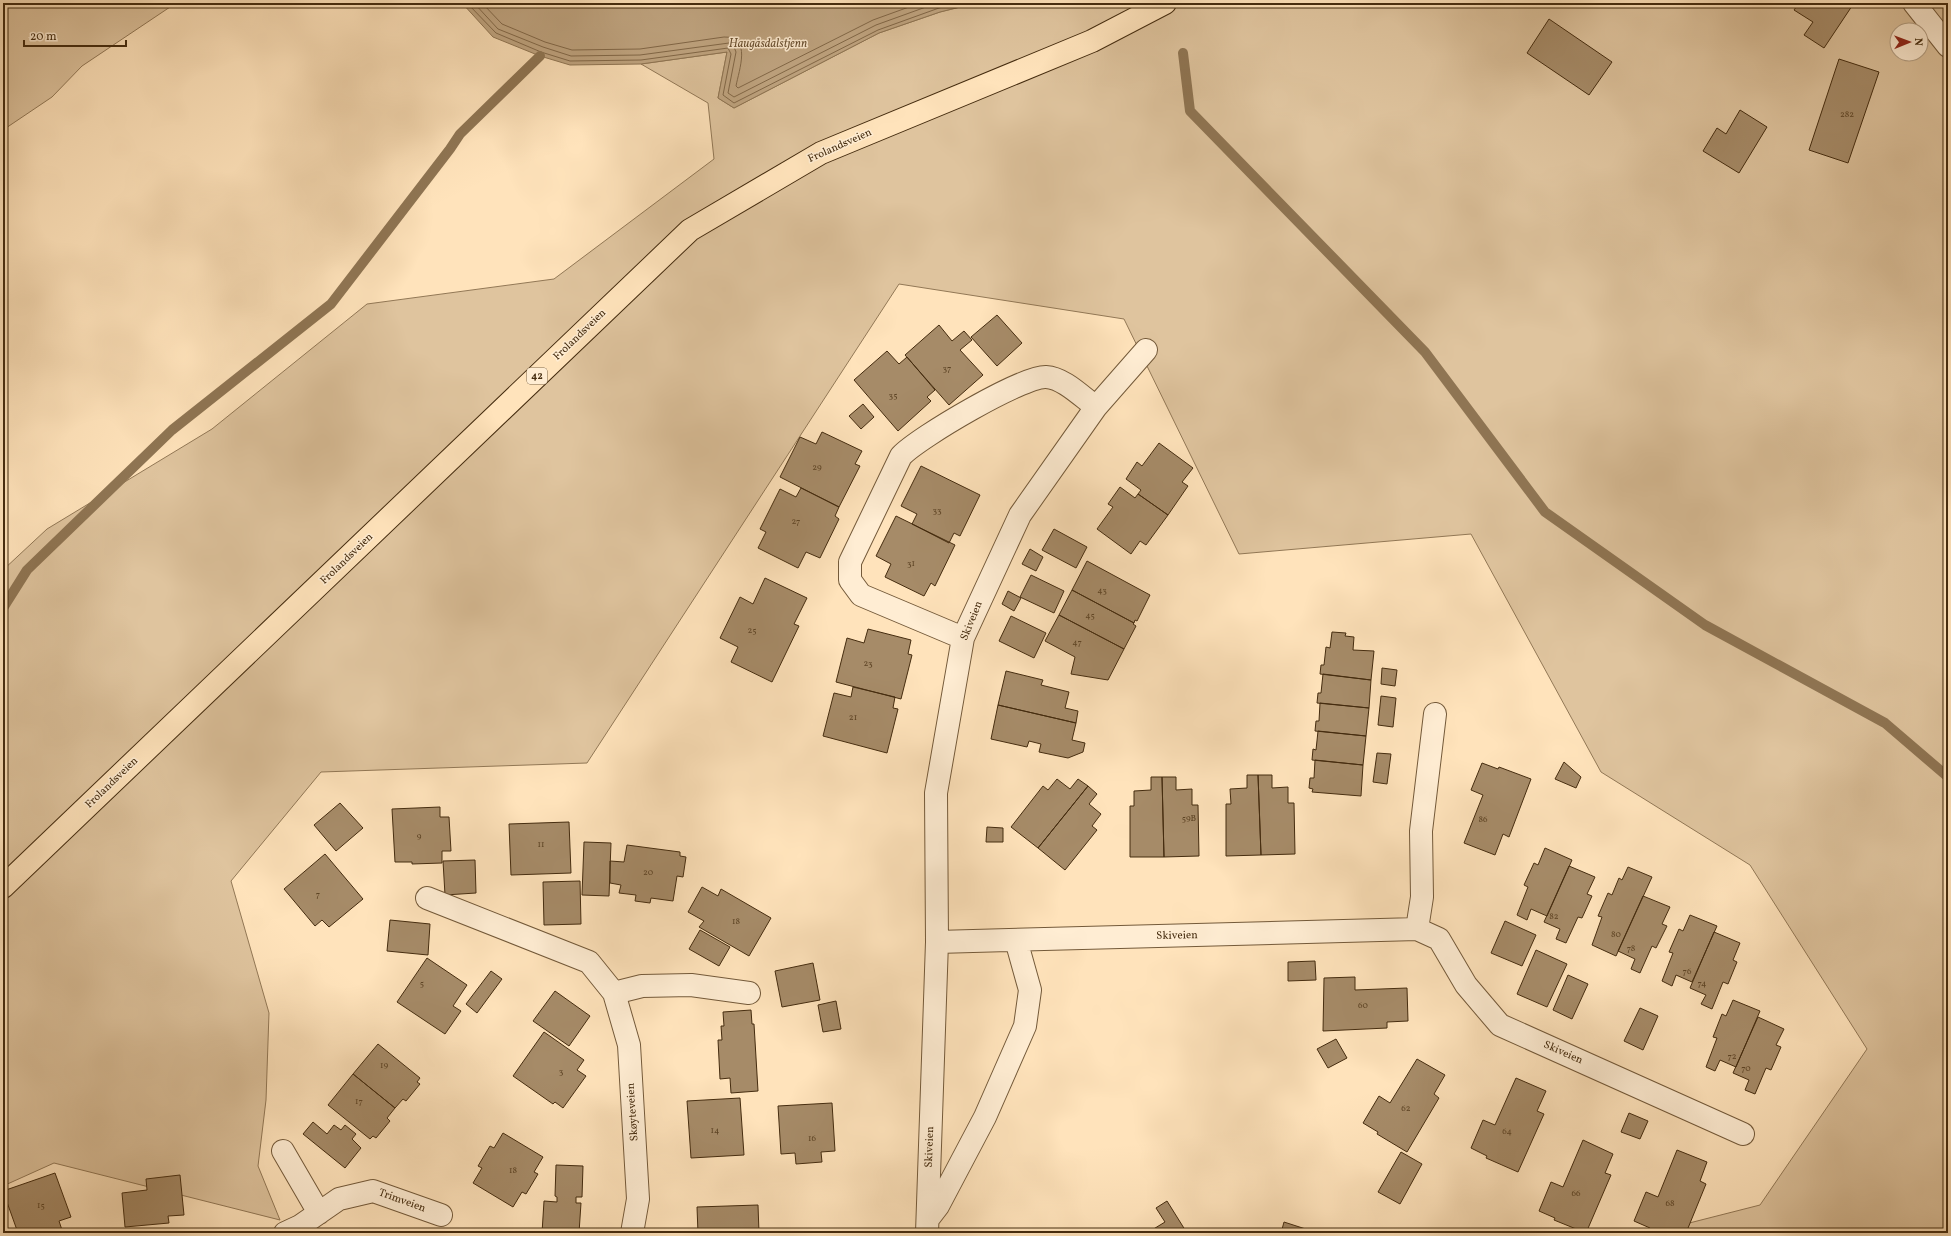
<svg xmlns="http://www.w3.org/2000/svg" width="1951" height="1236" viewBox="0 0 1951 1236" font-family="Vollkorn,serif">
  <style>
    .green { fill: #dfc49e; stroke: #927856; fill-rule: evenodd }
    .water { fill: #c0a581; stroke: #8f7553 }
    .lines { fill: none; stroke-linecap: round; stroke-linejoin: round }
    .shore { stroke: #826848; stroke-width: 1 }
    .stream { stroke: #8f7553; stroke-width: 10 }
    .building { fill: #a68b68; stroke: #452c0f }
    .minor-casing { stroke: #745a3a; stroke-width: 24 }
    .primary-casing { stroke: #452c0f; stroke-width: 24 }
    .minor { stroke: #ffedd3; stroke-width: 22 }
    .primary { stroke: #ffe3bb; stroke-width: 22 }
    .labels { text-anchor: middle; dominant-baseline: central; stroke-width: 3; stroke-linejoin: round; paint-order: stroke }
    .number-label { font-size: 9px; fill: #5d4425 }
    .shield { fill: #ffedd3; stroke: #7d664a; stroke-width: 1 }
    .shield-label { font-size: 10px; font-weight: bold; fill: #452c0f }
    .street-label { font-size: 11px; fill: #452c0f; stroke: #ffedd3 }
    .water-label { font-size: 12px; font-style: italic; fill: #6a5031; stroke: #ffedd3 }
  </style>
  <rect width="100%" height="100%" fill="#ffe3bb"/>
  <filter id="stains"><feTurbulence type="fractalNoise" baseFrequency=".005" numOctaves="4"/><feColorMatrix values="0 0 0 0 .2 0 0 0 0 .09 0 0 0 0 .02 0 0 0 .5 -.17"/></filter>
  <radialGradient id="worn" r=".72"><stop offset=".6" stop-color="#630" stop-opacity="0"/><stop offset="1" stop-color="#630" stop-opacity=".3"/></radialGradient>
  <path class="green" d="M3 3H176L82 66 52 97 3 130Z
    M976 3H1948V1233H1650L1760 1205 1867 1049 1750 865 1601 772 1471 534 1239 554 1124 319 899 284 587 763 321 772 231 881 269 1013 266 1100 258 1166 280 1220 54 1163 3 1186V570L47 529 212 429 367 304 554 279 714 159 708 103 641 64 727 52 718 98 734 108 879 33 940 12ZM1897 30H1921V54H1897Z"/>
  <path class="water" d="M462 3H976L940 12 879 33 734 108 718 98 727 52 641 64 570 65 540 56 493 37Z"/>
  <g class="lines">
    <path class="shore" d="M467 3 496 33 541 52 570 61 641 60 728 48 731 54 723 95 734 103 878 30 939 8 959 3
      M474 3 498 29 543 47 571 56 640 55 729 43 734 47 736 52 728 93 734 97 876 25 937 3
      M482 3 502 24 545 42 572 50 640 49 724 37C752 36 739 70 736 86L738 88 873 20 920 3"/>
    <path class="stream" d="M1183 53 1190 111 1425 352 1545 512 1705 625 1885 723 1948 777
      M3 608 27 570 172 430 331 304 450 149 460 134 540 56"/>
  </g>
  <path class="building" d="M1799 3H1847L1852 6 1824 48 1804 35 1813 22 1794 10Z
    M1549 19 1612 62 1589 95 1527 53Z
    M1839 59 1879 72 1848 163 1809 150Z
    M1740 110 1767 127 1739 173 1703 151 1717 128 1726 134Z
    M997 315 1022 343 997 366 971 337Z
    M939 325 952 341 964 331 972 340 960 350 983 375 949 405 905 355Z
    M887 351 899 364 907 357 935 390 927 397 931 401 898 431 854 380Z
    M863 404 874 417 861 429 849 416Z
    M822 432 862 451 855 464 860 466 839 507 780 477 800 437 816 444Z
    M1159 443 1193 468 1182 482 1188 486 1168 515 1138 494 1141 490 1126 479 1137 462 1142 466Z
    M921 466 980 495 960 536 954 533 949 543 912 524 917 514 901 506Z
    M1120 487 1135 498 1138 494 1168 515 1146 545 1140 541 1131 554 1097 529 1113 507 1108 504Z
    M801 488 839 507 835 516 839 519 820 558 806 552 798 568 758 548 766 532 760 529 780 489 796 497Z
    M896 516 955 545 935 586 931 583 924 596 885 577 891 564 876 556Z
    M1054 529 1087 547 1076 568 1042 550Z
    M1030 549 1043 557 1036 571 1022 564Z
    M1087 561 1150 595 1137 621 1135 620 1134 623 1072 590Z
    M1031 575 1064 591 1054 613 1020 597Z
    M765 578 807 598 794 624 799 626 772 682 731 662 738 647 720 638 740 597 753 604Z
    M1072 590 1134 623 1133 624 1136 626 1124 649 1059 615Z
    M1008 591 1021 598 1014 611 1002 604Z
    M1059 615 1124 649 1108 680 1071 674 1075 657 1045 641Z
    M1011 616 1046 633 1034 658 999 641Z
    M868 629 911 640 908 654 912 655 901 699 836 682 847 638 864 643Z
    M1332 632 1346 633 1345 636 1354 637 1353 650 1374 651 1371 680 1320 674 1321 665H1324L1326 647 1330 648Z
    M1382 668 1397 670 1395 686 1381 684Z
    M1006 671 1043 680 1041 685 1069 692 1065 708 1078 711 1076 723 998 705Z
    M1323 674 1371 680 1369 708 1317 703 1318 693H1321Z
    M853 687 895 697 893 708 898 709 887 753 823 736 834 693 851 697Z
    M1381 696 1396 698 1393 727 1378 725Z
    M1320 703 1369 708 1366 736 1315 731 1316 721H1319Z
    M998 705 1076 723 1072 740 1085 743 1083 752 1068 758 1039 752 1041 744 1029 741 1027 747 991 739Z
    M1318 731 1366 736 1363 765 1312 760 1313 749 1316 750Z
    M1377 753 1391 754 1387 784 1373 782Z
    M1315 760 1363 765 1361 796 1312 792 1313 789 1309 788 1310 778H1314Z
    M1564 762 1581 777 1576 788 1555 779Z
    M1482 763 1498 769 1499 767 1531 779 1509 837 1503 834 1495 855 1464 843 1483 795 1471 790Z
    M1247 775H1258L1261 855 1226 856V804H1231L1230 789 1247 788Z
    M1258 775H1272V788L1288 787V803H1294L1295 854 1261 855Z
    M1151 777H1162L1164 857H1130V806H1134V791L1151 790Z
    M1162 777H1176V790L1192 789V805H1198L1199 856 1164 857Z
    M1057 779 1070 789 1078 779 1088 786 1038 848 1011 827 1043 786 1048 790Z
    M1088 786 1097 794 1089 804 1101 814 1092 826 1097 830 1065 870 1038 848Z
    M340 803 363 828 336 851 314 825Z
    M440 807V817H449L451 851H442V863L412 864V862H395L392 809Z
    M569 822 571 873 511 875 509 824Z
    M987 827 1003 828V842H986Z
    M584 842 611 843 609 896 582 895Z
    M627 845 680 852V856L686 857 683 877 677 876 673 901 651 898 650 903 635 901 636 895 619 893 621 885 610 883V861L624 862Z
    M1545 848 1572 860 1547 916 1531 909 1527 920 1517 915 1528 887 1524 885 1534 863 1538 865Z
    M325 854 363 899 329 927 322 920 315 926 284 889Z
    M475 860 476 893 445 895 443 861Z
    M1569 866 1595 877 1587 894 1592 896 1582 918 1578 917 1566 943 1556 939 1560 929 1544 922Z
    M1628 867 1652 877 1616 956 1592 945 1602 917 1598 916 1608 893 1612 895 1619 878 1622 880Z
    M580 881 581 924 544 925 543 882Z
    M702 887 718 896 721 889 771 918 749 956 699 927 704 921 688 912Z
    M1643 896 1670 907 1662 924 1667 926 1656 948 1652 946 1640 973 1631 969 1635 959 1618 951Z
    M1690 915 1717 926 1692 982 1676 975 1672 986 1662 981 1673 953 1669 952 1679 929 1683 931Z
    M390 920 430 924 428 955 387 951Z
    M1505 921 1536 935 1522 966 1491 953Z
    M700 930 730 947 719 966 689 949Z
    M1714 932 1740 943 1733 960 1737 962 1728 984 1723 982 1712 1009 1701 1004 1706 995 1690 988Z
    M1536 950 1567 964 1547 1007 1517 994Z
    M427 958 467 985 453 1006 461 1011 445 1034 397 1002Z
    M1315 961 1316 980 1288 981V962Z
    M813 963 820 1000 782 1007 775 971Z
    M491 971 502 979 477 1013 466 1004Z
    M1568 975 1588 984 1572 1019 1553 1010Z
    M1355 977V990L1407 988 1408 1021 1387 1022V1028L1323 1031 1324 978Z
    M555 991 590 1016 569 1046 533 1021Z
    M1733 1000 1760 1011 1736 1067 1720 1060 1715 1071 1706 1067 1717 1038 1713 1037 1722 1014 1726 1016Z
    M836 1001 841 1029 823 1032 818 1005Z
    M1640 1008 1658 1016 1643 1050 1624 1041Z
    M751 1010 752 1024H754L758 1091 731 1093 730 1078 720 1079 718 1040H722L721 1026H724L723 1012Z
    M1758 1017 1784 1029 1776 1045 1781 1047 1771 1070 1766 1068 1755 1094 1745 1090 1749 1080 1733 1073Z
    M544 1032 584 1060 577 1070 586 1076 563 1108 555 1102 553 1104 513 1076Z
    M1336 1039 1347 1058 1328 1068 1317 1049Z
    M378 1044 420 1078 417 1082 420 1084 406 1101 403 1099 395 1108 353 1074Z
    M1417 1059 1445 1075 1434 1094 1439 1098 1407 1152 1377 1134 1378 1132 1363 1123 1379 1096 1390 1103Z
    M353 1074 395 1108 387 1118 390 1121 376 1138 373 1136 370 1139 328 1105Z
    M1516 1078 1546 1091 1537 1111 1544 1114 1518 1172 1486 1158 1487 1156 1471 1148 1483 1120 1495 1125Z
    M740 1098 744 1155 691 1158 687 1101Z
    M832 1103 835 1151 821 1152 822 1162 796 1164 795 1153 781 1154 778 1106Z
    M1629 1113 1648 1121 1640 1139 1621 1132Z
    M313 1122 327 1134 334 1125 341 1130 345 1125 356 1134 352 1139 361 1148 345 1168 303 1134Z
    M503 1133 543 1157 534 1172 538 1174 526 1194 522 1192 513 1207 473 1183 482 1168 478 1166 490 1146 494 1148Z
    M1583 1140 1613 1154 1605 1173 1611 1175 1586 1233 1554 1220 1555 1218 1539 1211 1551 1182 1563 1187Z
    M1677 1150 1707 1162 1700 1181 1706 1184 1686 1233H1657L1650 1230V1228L1634 1221 1646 1192 1658 1197Z
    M1401 1152 1422 1164 1400 1204 1378 1192Z
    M556 1165 583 1166 582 1197H576V1203H581L579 1233H542L544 1201 557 1202V1197L555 1196Z
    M55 1173 71 1217 59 1221 62 1230 55 1233H18L3 1191Z
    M180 1175 184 1215 168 1216 169 1223 125 1227 122 1193 147 1190 146 1179Z
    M1167 1201 1187 1233H1147L1165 1222 1156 1208Z
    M758 1205 759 1233H698L697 1207Z
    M1284 1222 1318 1233H1281Z"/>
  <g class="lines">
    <g class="minor-casing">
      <path id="minor" d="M1914 3 1948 46
        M963 638 861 595 850 580V562L901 456C919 437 1023 376 1046 377 1064 378 1082 397 1096 407
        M427 898 589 962 614 993 629 1045 638 1199 632 1233
        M1417 929 1422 897 1421 831 1435 714
        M937 942 1417 929 1439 939 1466 985 1500 1025 1743 1134
        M614 993 642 986 691 985 749 993
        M283 1151 319 1213
        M928 1219 938 1206 985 1117 1025 1026 1030 990 1016 940
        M285 1233 300 1226 339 1199 373 1191 441 1215
        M927 1233 937 942 936 793 963 638 1020 515 1096 407 1146 350"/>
    </g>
    <g class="primary-casing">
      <path id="primary" d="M3 887 690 230 821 153 1092 41 1165 3"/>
    </g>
    <use href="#minor" class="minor"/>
    <use href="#primary" class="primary"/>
  </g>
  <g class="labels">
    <g class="number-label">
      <text x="1847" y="114">282</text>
      <text x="947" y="368">37</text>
      <text x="893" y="395">35</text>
      <text x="817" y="467">29</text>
      <text x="937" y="510">33</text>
      <text x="796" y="521">27</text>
      <text x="911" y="563">31</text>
      <text x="1102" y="590">43</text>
      <text x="1090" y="615">45</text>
      <text x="752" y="630">25</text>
      <text x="1077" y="642">47</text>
      <text x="868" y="663">23</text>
      <text x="853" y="717">21</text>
      <text x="1189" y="818">59B</text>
      <text x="1483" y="819">86</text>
      <text x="419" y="836">9</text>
      <text x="541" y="844">11</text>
      <text x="648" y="872">20</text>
      <text x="318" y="894">7</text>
      <text x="1554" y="916">82</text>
      <text x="736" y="921">18</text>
      <text x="1616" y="934">80</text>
      <text x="1631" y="948">78</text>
      <text x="1687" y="971">76</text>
      <text x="422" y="983">5</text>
      <text x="1702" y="983">74</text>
      <text x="1363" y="1005">60</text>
      <text x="1732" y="1056">72</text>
      <text x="384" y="1065">19</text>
      <text x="1746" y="1068">70</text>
      <text x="561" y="1071">3</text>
      <text x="359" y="1101">17</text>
      <text x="1406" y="1108">62</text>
      <text x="715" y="1130">14</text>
      <text x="1507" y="1131">64</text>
      <text x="812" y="1138">16</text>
      <text x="513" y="1170">18</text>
      <text x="1576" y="1193">66</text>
      <text x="1670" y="1203">68</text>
      <text x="41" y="1205">15</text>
    </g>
    <rect class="shield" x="527" y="368" width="20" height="16" rx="3"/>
    <g class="shield-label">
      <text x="537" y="376">42</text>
    </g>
    <g class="street-label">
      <text transform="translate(840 146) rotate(-24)">Frolandsveien</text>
      <text transform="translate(580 335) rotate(-44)">Frolandsveien</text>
      <text transform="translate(347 559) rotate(-44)">Frolandsveien</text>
      <text transform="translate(972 621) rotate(-68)">Skiveien</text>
      <text transform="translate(112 783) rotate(-44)">Frolandsveien</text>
      <text transform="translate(1177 936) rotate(-1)">Skiveien</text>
      <text transform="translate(1563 1053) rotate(24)">Skiveien</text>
      <text transform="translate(633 1112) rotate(-94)">Skøyteveien</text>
      <text transform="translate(930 1147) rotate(-88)">Skiveien</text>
      <text transform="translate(402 1201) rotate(20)">Trimveien</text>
    </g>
    <g class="water-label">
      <text x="768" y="44">Haugåsdalstjenn</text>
    </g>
  </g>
  <rect width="1951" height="1236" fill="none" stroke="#ffe3bb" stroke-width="16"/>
  <rect x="4" y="4" width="1943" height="1228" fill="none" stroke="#452c0f" stroke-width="2"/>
  <rect x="8" y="8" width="1935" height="1220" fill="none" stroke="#452c0f"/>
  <g transform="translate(1909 42) rotate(89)"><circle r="19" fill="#ffedd3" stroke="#b5a085"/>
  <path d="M0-3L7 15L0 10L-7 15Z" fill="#8f2418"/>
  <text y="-6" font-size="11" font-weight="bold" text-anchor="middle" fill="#452c0f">N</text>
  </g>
  <path d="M24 40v6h102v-6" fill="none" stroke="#452c0f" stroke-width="2"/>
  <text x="30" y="40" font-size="12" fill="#452c0f" stroke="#ffedd3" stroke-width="3" paint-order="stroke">20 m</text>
  <rect width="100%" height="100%" filter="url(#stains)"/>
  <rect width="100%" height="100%" fill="url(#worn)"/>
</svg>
